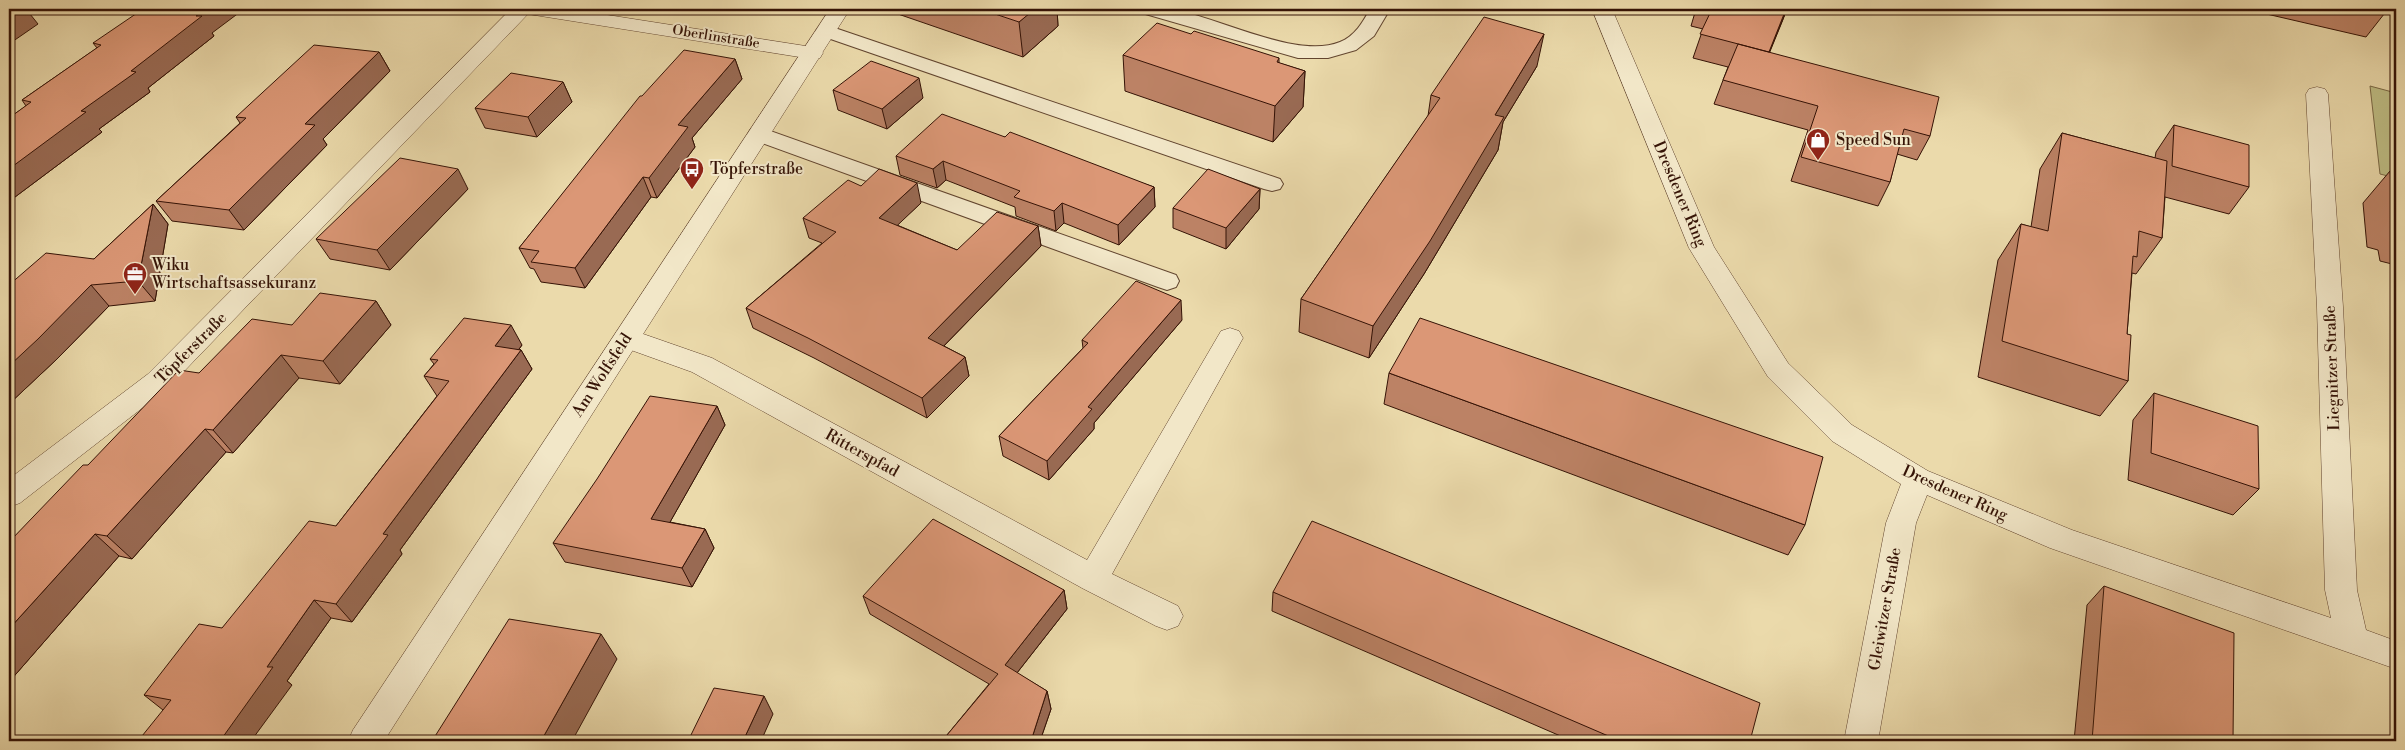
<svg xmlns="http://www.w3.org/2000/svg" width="2405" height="750" viewBox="0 0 2405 750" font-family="'Libre Bodoni',serif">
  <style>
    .green { fill: #bebd84; stroke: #7a6845 }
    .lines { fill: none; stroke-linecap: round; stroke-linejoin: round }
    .service-casing { stroke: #62452f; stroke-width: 2 }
    .minor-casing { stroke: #62452f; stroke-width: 1 }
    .tertiary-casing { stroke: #62452f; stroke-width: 1 }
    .service { fill: #f2e7c8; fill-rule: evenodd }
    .minor { fill: #f2e7c8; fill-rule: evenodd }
    .tertiary { fill: #f2e7c8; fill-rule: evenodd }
    .wall { fill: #bc8265; stroke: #351306 }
    .shaded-wall { fill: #996a53; stroke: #351306 }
    .building { fill: #db9776; stroke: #351306 }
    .labels { text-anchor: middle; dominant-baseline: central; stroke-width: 4; stroke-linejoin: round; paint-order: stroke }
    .far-street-label { font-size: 14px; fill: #351306; stroke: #f2e7c8 }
    .poi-label { font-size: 16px; fill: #351306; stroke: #f2e7c8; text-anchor: start }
    .street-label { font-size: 16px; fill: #351306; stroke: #f2e7c8 }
  </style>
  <rect width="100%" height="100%" fill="#ebdaab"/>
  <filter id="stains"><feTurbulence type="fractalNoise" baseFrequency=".004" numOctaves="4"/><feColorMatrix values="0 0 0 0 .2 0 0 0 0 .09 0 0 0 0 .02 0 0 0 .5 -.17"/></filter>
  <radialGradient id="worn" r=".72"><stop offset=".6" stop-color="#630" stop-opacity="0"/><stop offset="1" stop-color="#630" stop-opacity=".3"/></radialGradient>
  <path class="green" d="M2370 86 2396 93V178L2380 174Z"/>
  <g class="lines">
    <g class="service-casing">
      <path id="service" d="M1139 9C1149 8 1160 7 1170 9 1217 16 1296 60 1340 42 1355 36 1363 22 1370 9H1390L1374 36 1356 50 1328 58H1298L1142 13Z
        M826 25 1280 179 1283 184 1280 189 1272 191 1264 189 819 35 816 31 819 27Z
        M759 127 1176 275 1179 281 1176 287 1167 290 1158 287 751 139 748 134 751 129Z"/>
    </g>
    <g class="minor-casing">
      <path id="minor" d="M511 9H569L812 47 820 48 823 53 820 58 812 59 528 14 168 388 20 503 9 507V479L148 374Z
        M1592 9H1612L1714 247 1788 363 1852 425 1928 471 2072 530 2331 618 2325 590 2317 307 2306 94 2309 89 2317 87 2325 89 2328 94 2343 307 2357 590 2366 630 2396 641V669L2050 548 1927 495 1916 523 1878 741H1844L1886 523 1901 484 1832 441 1768 377 1689 248Z
        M626 328 712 358 1087 560 1221 331 1230 328 1239 331 1243 338 1112 574 1178 606 1183 616 1178 626 1167 630 1156 626 1082 588 692 372 617 345 613 338 617 331Z"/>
    </g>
    <g class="tertiary-casing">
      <path id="tertiary" d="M830 9H850L384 741H348L353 730Z"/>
    </g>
    <use href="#service" class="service"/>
    <use href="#minor" class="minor"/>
    <use href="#tertiary" class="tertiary"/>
  </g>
  <path class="wall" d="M897 9H1057L1058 26 1023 57 898 14Z
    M1696 9H1787L1769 53 1930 136 1917 160 1897 154 1890 182 1878 206 1791 181 1808 130 1714 104 1728 67 1693 58 1703 29 1691 26Z
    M2245 9H2388L2366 37Z
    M212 33 214 36 148 88 150 92 99 129 102 132 15 197 9 196V118L26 106 22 100 97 48 93 43Z
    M379 52 390 71 323 139 327 145 244 230 172 221 156 201 240 123 236 117Z
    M1123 55 1279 58V63L1305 71 1303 107 1273 142 1125 91Z
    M735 59 742 79 692 138 695 147 657 198 651 197 585 288 541 282 534 269 530 268 519 248 642 96Z
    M1537 66 1503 122 1498 150 1424 274 1369 358 1299 332 1301 299 1428 116 1431 95Z
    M563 82 572 102 537 137 485 128 475 108Z
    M833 90 923 98 887 129 838 110Z
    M2174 125 2249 187 2229 214 2165 197 2162 238 2136 274 2132 273 2127 334 2128 381 2100 416 1978 377 1998 260 2021 224 2031 227 2040 169 2062 133 2155 158 2156 152Z
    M1005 137 1154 187 1155 207 1119 245 1064 223 1056 231 1016 216 1015 207 946 180 937 188 900 175 896 156Z
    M2396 170V265L2380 261 2378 250 2367 247 2363 203 2390 171 2395 172Z
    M861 186 921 203 897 225 957 250 1038 226 1041 246 944 346 965 357 969 376 927 418 814 358 753 328 746 308 822 243 809 238 803 218Z
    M468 189 390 270 330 259 316 239Z
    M1260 189 1259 209 1226 249 1173 228V208Z
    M153 204 168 224 155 301 109 306 57 359 9 404V285L94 259Z
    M376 301 391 325 340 384 299 378 233 453 226 452 132 559 119 556 9 682V542L88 465 199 373 292 325Z
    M1182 320 1094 423V429L1049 480 1003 456 999 436 1083 348 1082 340Z
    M522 345 519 349 521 350 532 369 400 550 402 554 352 622 331 618 287 681 292 685 163 710 144 695 222 628 336 526 437 396 424 376 434 364 430 359Z
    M1389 373 1805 525 1788 555 1384 404Z
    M2154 393 2259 489 2233 515 2128 480 2133 420Z
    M717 406 725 425 670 522 705 529 714 548 692 587 565 562 553 543Z
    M2104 586 2233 741H2074L2087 605Z
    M1064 590 1067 609 1017 673 1047 691 1051 709 1040 741H942L989 684 870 614 863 596Z
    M1273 592 1750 741H1572L1272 611Z"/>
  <path class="shaded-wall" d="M17 9H26L38 24 9 44V14Z
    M205 9H244L212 33 214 36 148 88 150 92 99 129 102 132 15 197 9 190V169L131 71 196 16Z
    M1034 9H1057L1058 26 1023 57 1019 22Z
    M1787 9 1782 22 1760 76 1769 52Z
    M1544 34 1537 66 1503 122 1498 150 1424 274 1369 358 1373 326 1495 115Z
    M379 52 390 71 323 139 327 145 244 230 229 210 305 124Z
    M735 59 742 79 692 138 695 147 657 198 649 178 678 125Z
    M1305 71 1303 107 1273 142 1275 106Z
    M919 78 923 98 887 129 882 109Z
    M563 82 572 102 537 137 528 117Z
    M943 161 946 180 937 188 933 169Z
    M458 169 468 189 390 270 377 250Z
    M643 177 651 197 585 288 575 268Z
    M917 183 921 203 884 238 879 218Z
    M1154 187 1155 207 1119 245 1118 225Z
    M1260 189 1259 209 1226 249V228Z
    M1062 203 1064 223 1056 231 1054 211Z
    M153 204 168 224 155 301 138 281Z
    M1038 226 1041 246 932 358 928 338Z
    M91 285 109 306 57 359 9 404V366Z
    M1181 300 1182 320 1094 423V429L1049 480 1047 461 1088 407Z
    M376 301 391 325 340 384 323 361Z
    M511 325 522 345 507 365 495 346Z
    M521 350 532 369 400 550 402 554 352 622 336 604 383 534Z
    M281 355 299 378 233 453 213 430Z
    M965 357 969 376 927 418 922 398Z
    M717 406 725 425 661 538 651 519Z
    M205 429 226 452 132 559 107 536Z
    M705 529 714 548 692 587 682 568Z
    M95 534 119 556 9 682V629Z
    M1064 590 1067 609 1009 683 1005 665Z
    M314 600 331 618 287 681 292 685 251 741H220L267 667Z
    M601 634 617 659 572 741H541Z
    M1047 691 1051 709 1040 741H1031Z
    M764 696 773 714 761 741H743Z"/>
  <path class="building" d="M9 9H17L9 14Z
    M143 9H205L196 16H202L131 71 136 72 81 111 86 112 9 169V118L31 102 22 100 101 45 93 43Z
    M980 9H1035L1019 22Z
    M1712 9H1786L1769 52 1700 34Z
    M1484 17 1544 34 1495 115 1504 117 1430 241 1373 326 1301 299 1440 98 1431 95Z
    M1157 23 1191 34 1194 31 1279 58 1277 62 1305 71 1275 106 1123 55Z
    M1738 44 1939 97 1930 136 1904 129 1890 182 1801 157 1818 106 1723 80Z
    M314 45 379 52 305 124 315 125 229 210 156 201 246 118 236 117Z
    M684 50 735 59 678 125 688 127 649 178 643 177 575 268 531 262 539 251 519 248 640 96H642Z
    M871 61 919 78 882 109 833 90Z
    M511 73 563 82 528 117 475 108Z
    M942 114 1005 137 1010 132 1154 187 1118 225 1062 203 1054 211 1014 197 1020 191 943 161 933 169 896 156Z
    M2174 125 2249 145V187L2172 166Z
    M2062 133 2167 161 2162 238 2139 231 2137 257 2133 256 2127 334 2131 335 2128 381 2002 341 2021 224 2048 231Z
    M400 158 458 169 377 250 316 239Z
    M879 169 917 183 879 218 957 250 997 212 1038 226 928 338 965 357 922 398 808 338 746 308 836 232 803 218 848 180 861 186Z
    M1208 169 1260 189 1226 228 1173 208Z
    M2390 171 2396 172V216L2395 215Z
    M153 204 138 281 91 285 38 339 9 366V285L46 253 94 259Z
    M1136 281 1181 300 1088 407 1092 409 1047 461 999 436 1088 343 1082 340Z
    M320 293 376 301 323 361 281 355 213 430 205 429 107 536 95 534 9 629V542L83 465H88L179 370 199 373 252 319 292 325Z
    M464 318 511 325 495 346 521 350 383 534 388 535 336 604 314 600 267 667H273L220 741H138L171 700 144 695 199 624 222 628 309 521 336 526 449 381 424 376 438 360 430 359Z
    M1420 318 1823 457 1805 525 1389 373Z
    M2154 393 2258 426 2259 489 2151 453Z
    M650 396 717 406 651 519 705 529 682 568 553 543 597 479Z
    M933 519 1064 590 1005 665 1047 691 1031 741H942L998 674 863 596Z
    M1312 521 1760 703 1750 741H1620L1273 592Z
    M2104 586 2234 633 2233 741H2092Z
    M509 619 601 634 541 741H432Z
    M714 688 764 696 743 741H688Z"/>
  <defs>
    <g id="shop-pin" transform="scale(1.25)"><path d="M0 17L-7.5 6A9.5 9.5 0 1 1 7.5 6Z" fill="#8f2418" stroke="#f2e7c8"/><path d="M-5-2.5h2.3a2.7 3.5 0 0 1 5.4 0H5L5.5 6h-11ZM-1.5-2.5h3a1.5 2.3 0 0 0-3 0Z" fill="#fff"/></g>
    <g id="bus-pin" transform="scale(1.25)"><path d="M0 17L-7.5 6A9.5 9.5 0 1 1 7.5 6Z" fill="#8f2418" stroke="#f2e7c8"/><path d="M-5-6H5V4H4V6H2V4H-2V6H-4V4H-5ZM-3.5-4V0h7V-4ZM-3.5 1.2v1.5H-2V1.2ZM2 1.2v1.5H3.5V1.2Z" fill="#fff"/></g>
    <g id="office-pin" transform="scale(1.25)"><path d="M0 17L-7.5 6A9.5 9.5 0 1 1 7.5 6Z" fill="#8f2418" stroke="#f2e7c8"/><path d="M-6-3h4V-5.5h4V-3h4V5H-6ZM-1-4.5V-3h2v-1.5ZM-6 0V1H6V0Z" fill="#fff"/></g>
  </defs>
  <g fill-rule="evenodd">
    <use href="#shop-pin" x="1818" y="140"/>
    <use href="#bus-pin" x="692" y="169"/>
    <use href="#office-pin" x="135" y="274"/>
  </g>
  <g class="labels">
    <g class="far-street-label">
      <text transform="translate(716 37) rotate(9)">Oberlinstraße</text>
    </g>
    <g class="poi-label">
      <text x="1836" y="140">Speed Sun</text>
      <text x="710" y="169">Töpferstraße</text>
      <text x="152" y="265">Wiku<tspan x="152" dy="18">Wirtschaftsassekuranz</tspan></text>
    </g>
    <g class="street-label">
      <text transform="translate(1680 194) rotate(67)">Dresdener Ring</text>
      <text transform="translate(191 348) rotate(-45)">Töpferstraße</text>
      <text transform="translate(2332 368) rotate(-92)">Liegnitzer Straße</text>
      <text transform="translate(602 375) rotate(-57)">Am Wolfsfeld</text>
      <text transform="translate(862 453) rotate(29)">Ritterspfad</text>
      <text transform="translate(1955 493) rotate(24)">Dresdener Ring</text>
      <text transform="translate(1885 609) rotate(-80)">Gleiwitzer Straße</text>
    </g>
  </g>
  <rect width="2405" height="750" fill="none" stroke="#ebdaab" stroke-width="30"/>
  <rect x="10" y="10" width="2385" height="730" fill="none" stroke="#351306" stroke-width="2.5"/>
  <rect x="15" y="15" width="2375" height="720" fill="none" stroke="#351306"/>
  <rect width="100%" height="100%" filter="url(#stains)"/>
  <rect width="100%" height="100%" fill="url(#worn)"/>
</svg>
